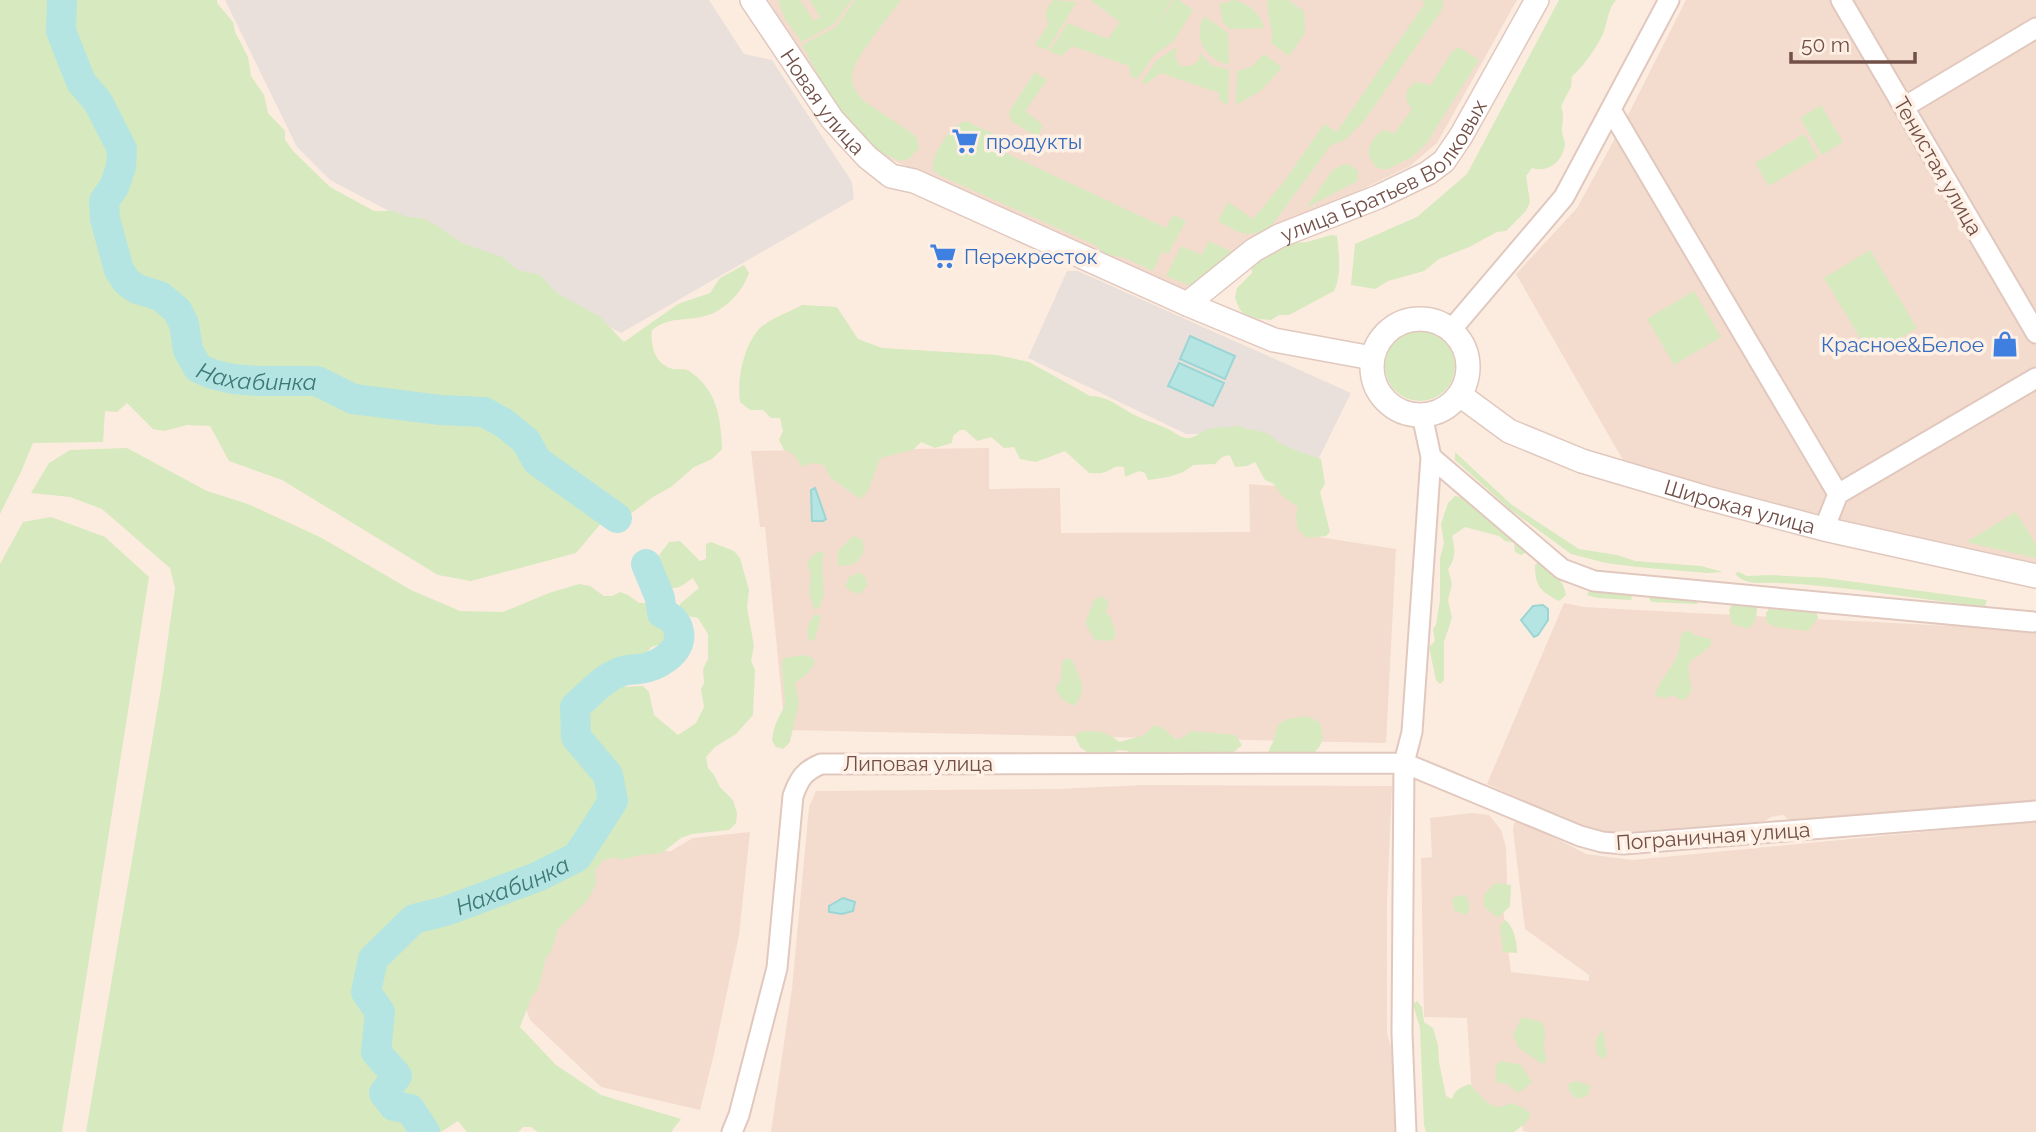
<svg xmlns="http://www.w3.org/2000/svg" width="2036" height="1132" viewBox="0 0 2036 1132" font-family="Raleway,sans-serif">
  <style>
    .residential { fill: #f3dcce }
    .industrial { fill: #eae0db }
    .green { fill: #d7e9be }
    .water { fill: #b4e5e3; stroke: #9bd6d5; stroke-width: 2 }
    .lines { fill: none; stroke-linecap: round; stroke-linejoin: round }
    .river { stroke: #b4e5e3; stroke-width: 30 }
    .minor-casing { stroke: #e1c8be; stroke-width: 23 }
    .tertiary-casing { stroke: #e1c8be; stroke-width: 26 }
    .minor { stroke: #fff; stroke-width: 19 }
    .tertiary { stroke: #fff; stroke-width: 23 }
    .labels { text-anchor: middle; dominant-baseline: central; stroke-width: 7; stroke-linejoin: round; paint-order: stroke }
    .street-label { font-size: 21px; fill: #724f47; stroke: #fff0e5 }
    .shop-label { font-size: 21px; fill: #366cbe; stroke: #fff0e5; text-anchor: start }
    .water-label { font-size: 23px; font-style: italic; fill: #3c7877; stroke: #fff0e5 }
  </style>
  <rect width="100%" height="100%" fill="#fcecdf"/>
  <path class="residential" d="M768 0H1517L1437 143 1410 166 1242 247 1190 293 888 158 841 116Z
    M1686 0H2036V567L1792 512 1624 462 1516 274 1577 208 1631 109Z
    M989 448V489L1060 488 1061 533 1250 532 1249 484 1304 488 1306 535 1396 549 1386 743 785 730 765 527H760L751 451Z
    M1564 603 1584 607 1694 613 2036 630V803L1789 820 1783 815 1771 817 1765 821 1614 836 1591 831 1487 784Z
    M1142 785 1392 786 1387 902V1033L1392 1051 1396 1132H771L792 988 809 807 816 791 1058 789Z
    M1472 813 1489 815 1501 830 1506 847 1507 882 1503 908 1511 972 1589 981V975L1525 929 1513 829 1514 823 1520 820 1586 854 1632 860 2036 821V1132H1529L1523 1131 1521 1117 1473 1112 1467 1018 1424 1017 1421 858 1432 857 1430 818Z
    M750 832 739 935 714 1054 700 1110 601 1087 530 1020 518 985 604 849 671 851 693 838Z"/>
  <path class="industrial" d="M225 0H709L744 54 772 60 852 182 854 199 621 333 330 180 297 147Z
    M1067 271H1078L1351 393 1314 468 1233 434H1186L1028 358Z"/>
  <path class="green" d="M0 0H217V3L233 22 235 32 248 57 251 76 264 95 268 113 285 131V140L294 152 330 187 374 211H393L407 217 422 218 436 225 462 243 502 257 518 270 540 275 557 293 599 316 624 342 678 304 710 293 720 278 744 265 749 273C742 293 723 313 701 317 681 321 669 317 652 330 650 345 655 365 673 369 679 370 684 368 689 371 717 389 721 418 722 449L712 459 694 467 671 487 653 497 629 515 609 514 576 553 471 581 438 575 282 480 229 461 210 426 187 425 164 431 153 429 127 403 117 412 105 411 103 442 33 443 21 472 0 514Z
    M778 0H800L814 21 820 17 810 0H852L834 24 802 42 785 19Z
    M855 0H901C890 15 857 55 853 71 849 83 856 93 864 101L916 136 919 148 909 159 902 161C851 146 826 88 802 45L836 27Z
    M1053 0 1077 2 1047 50 1035 45 1049 23C1042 14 1047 8 1053 0Z
    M1090 0H1172L1154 28 1174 0H1179L1193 10 1174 41 1155 54 1137 79 1131 77 1129 66 1072 46 1061 56 1049 51 1068 23 1108 39 1120 22Z
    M1234 0C1249 4 1260 12 1264 28L1230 29 1223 23 1219 4Z
    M1268 0H1288L1304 11 1305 33 1289 56 1271 43C1275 27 1265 15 1268 0Z
    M1422 0H1443V8L1364 121 1345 140 1331 145 1272 225C1249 241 1240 233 1218 221L1228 202 1253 219 1283 183 1324 124 1337 132 1425 3Z
    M1559 0H1616C1608 9 1608 20 1604 31 1600 43 1582 69 1572 76L1571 87 1561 106C1564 116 1563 118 1562 128 1561 134 1565 140 1565 145 1562 163 1547 173 1532 168L1526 176 1530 202 1526 211 1506 231 1497 232 1469 247 1439 259 1424 271 1388 281 1375 289 1351 285 1355 244 1417 217 1467 174Z
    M1204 16 1228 33 1229 64C1205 61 1193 37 1204 16Z
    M1177 47 1175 58 1180 66H1191L1198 61 1200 53 1211 65 1229 70 1228 105 1219 100V93L1161 73 1146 84 1141 82 1157 60Z
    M1458 47 1479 60 1426 144 1412 157 1386 170 1375 167 1368 153C1371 142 1375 133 1386 130L1394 134 1412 109C1403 99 1404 90 1416 82L1431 85 1451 53Z
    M1264 54 1282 67 1262 90 1236 105 1237 71 1251 67Z
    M1035 72 1047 80 1025 111 1043 125 1038 137 1012 122 1009 112Z
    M1821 105 1843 142 1822 155 1800 118Z
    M966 121 998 136 993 147 1166 228 1173 215 1186 221 1168 254 1162 251 1153 271 1125 258 1105 254 1095 245 939 175 933 170C930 156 952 123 966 121Z
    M1804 134 1818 157 1769 186 1755 163Z
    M1344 164 1351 165 1358 172 1357 181 1306 208 1332 171Z
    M1331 235 1337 236C1339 255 1342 274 1334 291L1289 315H1279L1271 320 1259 319 1246 315 1240 310 1235 298 1237 288 1252 273 1251 262 1277 244 1307 242Z
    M1209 241 1234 253 1193 287 1166 276 1181 246 1202 255Z
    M1870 250 1917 328 1871 356 1824 278Z
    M1694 291 1721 337 1674 365 1647 319Z
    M802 305 837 307 858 339 882 348 997 355 1029 362 1090 396C1106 396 1116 404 1129 412 1141 419 1155 423 1168 429 1175 432 1180 438 1187 438 1196 438 1203 430 1212 428 1221 426 1230 429 1238 425 1249 431 1255 429 1266 433 1271 435 1275 440 1280 443 1293 450 1307 454 1321 459L1325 484 1320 492 1330 532 1326 536 1307 538 1298 530 1296 516 1298 507 1282 496 1274 484 1265 480 1255 462 1247 466 1235 467 1230 455 1222 457 1215 464 1193 465C1181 476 1164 478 1148 480L1145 473 1139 471 1125 477 1124 467C1115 465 1113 469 1105 472 1101 474 1094 473 1089 473L1065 451 1036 462 1020 459 1014 447 1004 448 991 437 977 441 965 430H960L953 436 952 443 935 448 921 442 913 450 880 458 868 491 860 499 831 478 824 465 812 463 803 467 792 453 784 450 779 440 783 431 780 418H771L763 410H750L740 402C737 380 743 347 759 329 769 319 790 312 802 305Z
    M1385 366a35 35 0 1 1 70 0a35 35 0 1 1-70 0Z
    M127 448 207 491 248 504 320 537 411 590 460 611 503 612 549 593 579 584 590 586 604 596H612L620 592 628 595 639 603H667L674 610 671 634 662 644 651 647 645 656 630 667 621 666 605 683 620 687 643 686 649 692 654 715 678 735 696 723 704 707 701 689 704 683 703 669 708 659V634L698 618 683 615 678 609 681 603 699 588 693 578C688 581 681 588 674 588 659 590 651 573 656 561 659 554 665 548 669 542L680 541 700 561 706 559V544L711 542 734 551 740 558 749 590 747 607 754 646 751 661 755 670 753 715 736 734 715 747 706 757 708 768 714 775 720 787 733 800 737 813 736 823 729 830 692 834 681 838 662 853 640 855 621 860 616 857 604 860 595 870 596 884 587 901 558 929 551 952 546 957 538 990 532 996 520 1027 556 1065 601 1095 681 1119 673 1129 672 1132H538L531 1127H523L518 1132H467L458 1121 441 1132H86L161 688 175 588 170 568 102 509 70 497 31 493 49 463 70 450Z
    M1455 452 1512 505 1579 549 1617 555 1635 561 1701 566 1723 572 1707 573 1637 567 1606 563 1571 554 1511 510 1455 460Z
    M1455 496 1465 498 1527 552 1521 555 1515 552 1514 543 1505 541 1499 536 1465 527 1452 536C1455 548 1456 559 1448 569L1452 584 1448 600 1452 618 1444 642V680L1440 684 1436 680 1429 647 1435 641 1433 629 1436 625 1440 600V558L1444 543 1441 524 1448 503Z
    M2016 512 2036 545V558L1966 542Z
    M51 517 105 537 149 577 62 1132H0V564L23 522Z
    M853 536 862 539C869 557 854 569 837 565L838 551Z
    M819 551 825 554 822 559 824 596 819 608 814 610 809 592 811 574 807 563 812 556Z
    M1541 560C1553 571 1563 579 1566 595L1559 601C1540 591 1535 586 1535 565Z
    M860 572 866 578 867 586 860 594 852 592 845 586 849 577Z
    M1739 572 1747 576 1771 575 1826 578 1987 600 1985 607C1917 599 1848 586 1780 583 1765 582 1744 587 1735 573Z
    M1590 589 1625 593 1632 596 1631 600 1597 598 1587 595Z
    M1652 593 1698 600 1697 604 1652 602 1649 599Z
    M1101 596 1108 601V606L1105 611 1111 618 1116 634 1112 641 1095 640 1085 623 1094 600Z
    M1740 602 1757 605C1757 615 1757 622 1748 629L1732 624 1729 610 1732 605Z
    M1771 606 1816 611 1818 618 1808 631 1775 627 1766 622V613Z
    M816 614 821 616C818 625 818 632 814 640L809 641C805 629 808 622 816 614Z
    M1688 630 1694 635 1710 639 1712 644C1692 665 1683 653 1692 690L1686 699 1680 700 1674 695 1666 698 1655 696C1659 680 1671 670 1677 656 1680 649 1679 640 1682 633Z
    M805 655 813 658 815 663 808 673 795 683 799 702 790 742 783 749 776 747 772 741C773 734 774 726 778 719 780 713 784 710 785 703 785 688 780 673 783 658Z
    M1067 658 1072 660C1079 677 1089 690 1074 706L1063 700 1055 689 1061 680 1062 662Z
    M1308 716 1320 723C1323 735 1325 742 1315 752L1274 757 1268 752 1273 742 1278 725 1287 719Z
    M1155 725 1163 728 1175 739 1184 737 1191 731 1235 735 1242 745 1227 758 1137 759 1128 751 1118 750 1109 756 1088 753 1080 747 1075 736 1079 732C1094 730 1108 731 1119 742L1142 736Z
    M1495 883 1511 885 1510 906 1498 918 1484 907V895Z
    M1465 895 1469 903V911L1465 915 1454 910 1452 900 1456 896Z
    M1505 920C1514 926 1517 942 1517 953L1503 952 1500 925Z
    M1417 1001 1422 1007 1424 1022 1433 1028 1438 1045 1439 1062 1446 1096 1452 1099C1455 1089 1461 1087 1470 1084 1481 1096 1493 1115 1510 1103L1522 1107 1531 1114 1526 1123 1514 1132H1426L1424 1125 1420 1028 1413 1004Z
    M1522 1017 1542 1022C1549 1039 1540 1045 1547 1059L1542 1064 1519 1048 1513 1035Z
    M1603 1030 1607 1056 1603 1059 1597 1054C1595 1044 1595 1037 1603 1030Z
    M1501 1061 1521 1065 1532 1082 1519 1093 1505 1083H1497L1495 1066Z
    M1577 1081 1591 1086 1587 1096 1577 1099 1569 1091 1568 1084Z"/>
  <path class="water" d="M1190 336 1235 356 1225 379 1180 359Z
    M1179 363 1224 383 1213 406 1168 386Z
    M815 488 826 519 823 521H812L811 490Z
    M1543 605 1548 609V620L1538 635 1534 637 1521 620 1533 606Z
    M843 898 855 902 853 911 842 914 829 912V906Z"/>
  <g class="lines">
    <g class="river">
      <path id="s1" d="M62 0 61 31 81 82 98 102 122 149 121 167 114 187 104 201 105 219 119 270 127 282 137 289 160 296 177 310 184 324 188 350 198 368 212 374 233 379 257 381H317L353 399 440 410 484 412 504 423 526 441 537 461 617 518"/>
      <path id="s2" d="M425 1132 410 1109 394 1106 384 1093 397 1076 376 1052 380 1012 366 992 373 959 414 919 446 911 537 877 577 857 613 801 608 775 576 737 575 707C588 696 602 679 618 673 625 669 631 670 639 669 657 667 683 652 679 632 677 621 671 617 662 613L660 598 646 564"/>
    </g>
    <g class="minor-casing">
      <path id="minor" d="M1841 0 2036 333
        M1904 107 2036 28
        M1611 110 1838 494
        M1451 330 1564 197 1669 0
        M1431 457 1562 569 1594 581 2033 622
        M1824 529 1838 494 2036 378
        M732 1132 739 1115 777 968 793 796C799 779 804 771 821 764L1404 763 1580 836 1602 842 1624 844 2036 811
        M1406 1132 1402 1033 1404 763 1412 732 1431 457 1422 415"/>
    </g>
    <g class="tertiary-casing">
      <g id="tertiary">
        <path id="s3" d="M752 0 832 119 867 157 891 176 914 181 1187 304 1274 340 1372 358"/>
        <path id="s4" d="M1187 304 1254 250 1279 236 1378 197 1428 173 1444 161 1461 136 1537 0"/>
        <circle cx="1420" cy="367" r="48"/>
        <path id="s5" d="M1460 395 1509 431 1582 461 1707 498 1824 529 2036 576"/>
      </g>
    </g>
    <use href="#minor" class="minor"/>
    <use href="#tertiary" class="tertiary"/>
  </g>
  <defs>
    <g id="supermarket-bare" transform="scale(2.1)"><path d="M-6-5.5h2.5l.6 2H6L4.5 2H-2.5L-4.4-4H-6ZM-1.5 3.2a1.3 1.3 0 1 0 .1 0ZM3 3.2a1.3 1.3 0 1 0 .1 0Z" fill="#3f7fe0" stroke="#fff0e5" stroke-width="2.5" paint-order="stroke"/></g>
    <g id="shop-bare" transform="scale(2.1)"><path d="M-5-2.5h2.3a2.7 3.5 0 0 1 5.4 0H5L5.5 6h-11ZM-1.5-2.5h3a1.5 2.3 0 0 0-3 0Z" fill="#3f7fe0" stroke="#fff0e5" stroke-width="2.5" paint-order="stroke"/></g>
  </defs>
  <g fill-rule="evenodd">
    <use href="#supermarket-bare" x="965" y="141"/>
    <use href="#supermarket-bare" x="943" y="256"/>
    <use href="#shop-bare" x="2005" y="344"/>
  </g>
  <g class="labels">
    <g class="street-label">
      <text stroke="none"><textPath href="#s3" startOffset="124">Новая улица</textPath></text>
      <text stroke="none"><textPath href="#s4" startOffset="242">улица Братьев Волковых</textPath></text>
      <text transform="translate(1938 166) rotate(60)">Тенистая улица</text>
      <text stroke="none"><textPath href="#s5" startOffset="304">Широкая улица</textPath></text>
      <text x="918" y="763">Липовая улица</text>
      <text transform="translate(1713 836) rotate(-4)">Пограничная улица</text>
    </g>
    <g class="shop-label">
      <text x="986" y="141">продукты</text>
      <text x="964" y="256">Перекресток</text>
      <text x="1984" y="344" text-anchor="end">Красное&amp;Белое</text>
    </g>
    <g class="water-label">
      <text stroke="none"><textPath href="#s1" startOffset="488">Нахабинка</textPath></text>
      <text stroke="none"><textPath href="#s2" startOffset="373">Нахабинка</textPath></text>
    </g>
  </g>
  <path d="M1791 52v10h124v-10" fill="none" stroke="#724f47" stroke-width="3.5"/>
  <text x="1801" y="52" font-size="21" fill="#724f47" stroke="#fff0e5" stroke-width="5" paint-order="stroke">50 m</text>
</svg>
